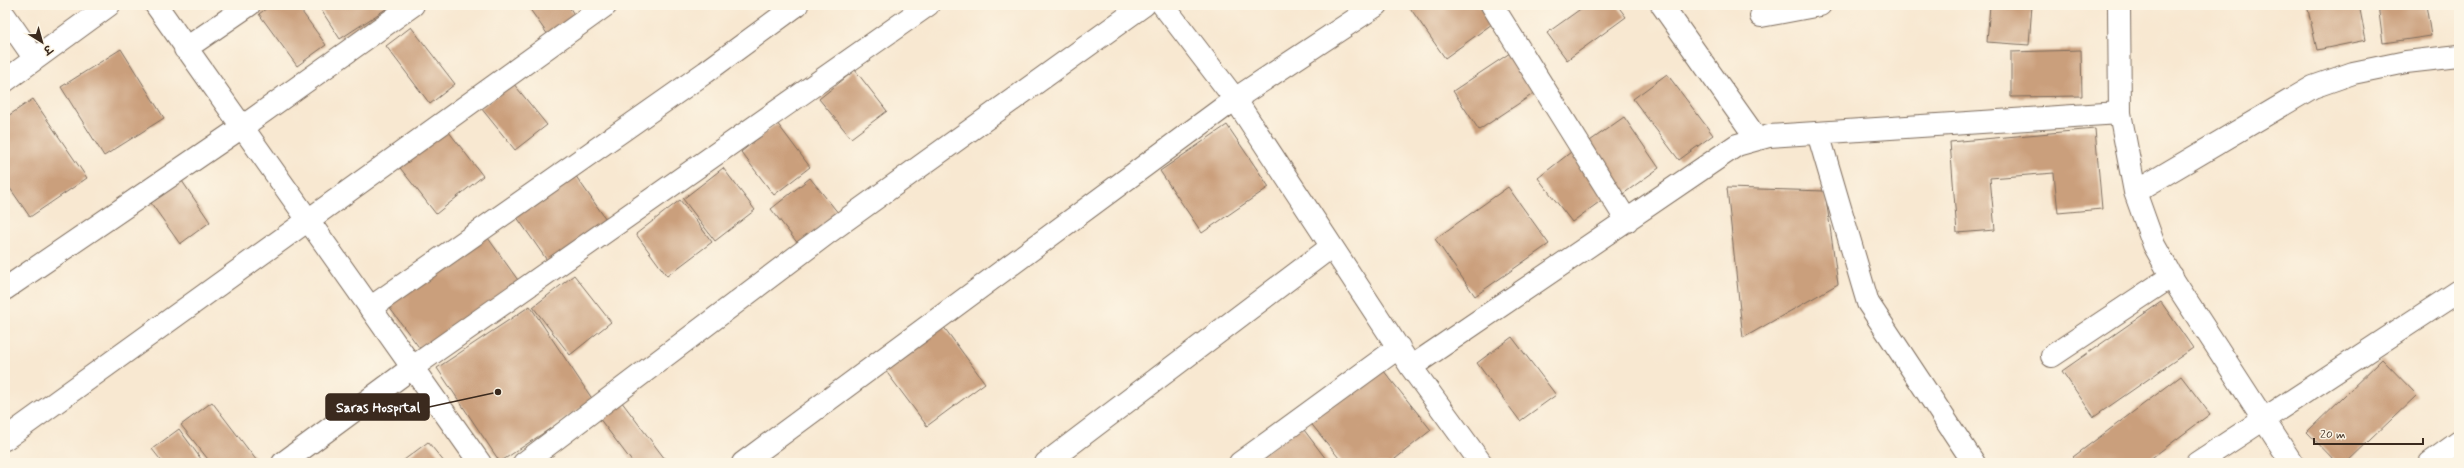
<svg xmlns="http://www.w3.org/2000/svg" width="2464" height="468" viewBox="0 0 2464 468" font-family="Mynerve,'Playpen Sans Deva',sans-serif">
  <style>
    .building { fill: #ca9f7c }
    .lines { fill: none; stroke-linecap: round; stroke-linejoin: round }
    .minor-casing { stroke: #7d6c5d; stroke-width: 24 }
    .minor { stroke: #fff; stroke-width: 22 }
    .leader { fill: none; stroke: #3b2a1e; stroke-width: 1.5 }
    .callout-dot { fill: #3b2a1e; stroke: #fcf5e5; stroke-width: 1.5 }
    .callout { fill: #3b2a1e; stroke: #3b2a1e; stroke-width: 1.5 }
    .callout-label { font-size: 14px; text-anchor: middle; font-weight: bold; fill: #fff }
  </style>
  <rect width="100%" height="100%" fill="#fcf5e5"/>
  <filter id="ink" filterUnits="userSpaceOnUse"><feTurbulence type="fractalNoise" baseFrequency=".025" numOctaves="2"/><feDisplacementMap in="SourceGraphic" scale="8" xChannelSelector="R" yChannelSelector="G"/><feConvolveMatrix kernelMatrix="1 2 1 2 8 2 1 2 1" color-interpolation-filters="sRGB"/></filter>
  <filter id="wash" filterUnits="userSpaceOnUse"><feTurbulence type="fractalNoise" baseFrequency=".012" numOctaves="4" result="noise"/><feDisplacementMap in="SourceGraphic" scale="16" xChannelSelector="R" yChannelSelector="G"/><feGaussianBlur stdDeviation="0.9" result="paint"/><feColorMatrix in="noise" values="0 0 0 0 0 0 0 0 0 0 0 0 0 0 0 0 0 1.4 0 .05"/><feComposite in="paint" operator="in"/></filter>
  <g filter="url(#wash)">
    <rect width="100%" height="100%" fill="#f8e8d1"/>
    <g id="blocks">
      <path class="building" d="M271 5H297L326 45 297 66 259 14Z
        M318 5H392L340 39Z
        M527 5H568L575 16 548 35Z
        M1408 5H1478L1492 24 1445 58Z
        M1586 5H1617L1626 17 1567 60 1547 33Z
        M1990 5H2032L2029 45 1987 42Z
        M2307 5H2359L2366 40 2317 50Z
        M2378 5H2426L2431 36 2383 43Z
        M411 27 455 84 430 104 386 46Z
        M121 49 164 118 104 156 61 87Z
        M2081 50 2082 96 2011 97V52Z
        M1510 53 1536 92 1479 130 1453 91Z
        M855 70 887 111 851 138 819 99Z
        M1667 74 1713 135 1679 160 1633 99Z
        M513 83 547 125 515 150 481 108Z
        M33 99 87 178 30 217 5 181V118Z
        M1624 117 1659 168 1623 194 1587 143Z
        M777 123 810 167 774 195 741 152Z
        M1227 125 1269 187 1202 233 1160 171Z
        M445 127 483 176 436 214 397 164Z
        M2095 129 2102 209 2058 213 2054 173 1990 178 1995 230 1957 233 1950 142Z
        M1571 152 1606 197 1572 222 1538 178Z
        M723 168 755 210 715 241 683 199Z
        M573 172 610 225 551 266 514 213Z
        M810 178 839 214 799 245 771 209Z
        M182 181 210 222 180 244 151 203Z
        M1508 187 1549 244 1475 296 1435 239Z
        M1727 188 1825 191 1838 284 1743 338Z
        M680 200 712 242 667 276 636 234Z
        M483 231 520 283 424 354 386 303Z
        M574 275 611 322 570 355 533 307Z
        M2161 302 2193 348 2094 417 2062 371Z
        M530 306 593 400 500 462 437 368Z
        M943 326 985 383 927 426 885 370Z
        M1512 337 1556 395 1520 421 1477 363Z
        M2382 359 2417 395 2346 463H2337L2307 432Z
        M1379 365 1431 430 1390 463H1343L1309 421Z
        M2181 376 2210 414 2145 463H2078L2073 457Z
        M621 401 668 463H633L599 418Z
        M212 402 257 461 255 463H211L181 425Z
        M1301 426 1329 463H1251Z
        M179 429 204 463H163L152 449Z
        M428 442 445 463H400Z"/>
    </g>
  </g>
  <g filter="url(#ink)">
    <use href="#blocks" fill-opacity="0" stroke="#7d6c5d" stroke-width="1"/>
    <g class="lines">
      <g class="minor-casing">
        <path id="minor" d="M156 5 480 463
          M1163 5 1235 99 1411 367 1481 463
          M1492 5 1627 221
          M1662 5 1757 139
          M2119 5 2120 113 2135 192 2154 245 2174 281 2292 463
          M5 16 35 59
          M1761 16 1820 5
          M185 49 249 5
          M5 81 109 5
          M1818 133 1868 303 1974 463
          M2135 192 2313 87 2353 73 2406 62 2459 56
          M5 289 242 127 413 5
          M370 308 706 72 797 5
          M2052 356 2172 276
          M1411 367 1737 145 1769 136 2120 113
          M5 439 606 5
          M283 463 413 367 928 5
          M524 463 829 232 1144 5
          M743 463 1235 99 1377 5
          M1046 463 1331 247
          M1240 463 1399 347
          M2197 463 2459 291
          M2430 463 2459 442"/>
      </g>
      <use href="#minor" class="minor"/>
    </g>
  </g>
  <path class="leader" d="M498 392L429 407"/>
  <circle class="callout-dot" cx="498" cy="392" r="4"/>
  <rect class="callout" x="326" y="394" width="103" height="26" rx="4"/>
  <g class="callout-label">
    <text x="378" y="412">Saras Hospital</text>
  </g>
  <rect width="2464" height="468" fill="none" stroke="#fcf5e5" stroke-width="20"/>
  <g transform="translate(42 42) rotate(143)" stroke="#fcf5e5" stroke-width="3" paint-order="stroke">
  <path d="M0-3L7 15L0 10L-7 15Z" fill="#3b2a1e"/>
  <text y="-6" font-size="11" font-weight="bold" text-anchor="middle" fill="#3b2a1e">उ</text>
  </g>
  <path d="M2314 438v6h109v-6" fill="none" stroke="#3b2a1e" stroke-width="2"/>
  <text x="2320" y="438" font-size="12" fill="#3b2a1e" stroke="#fcf5e5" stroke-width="3" paint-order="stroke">20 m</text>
</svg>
